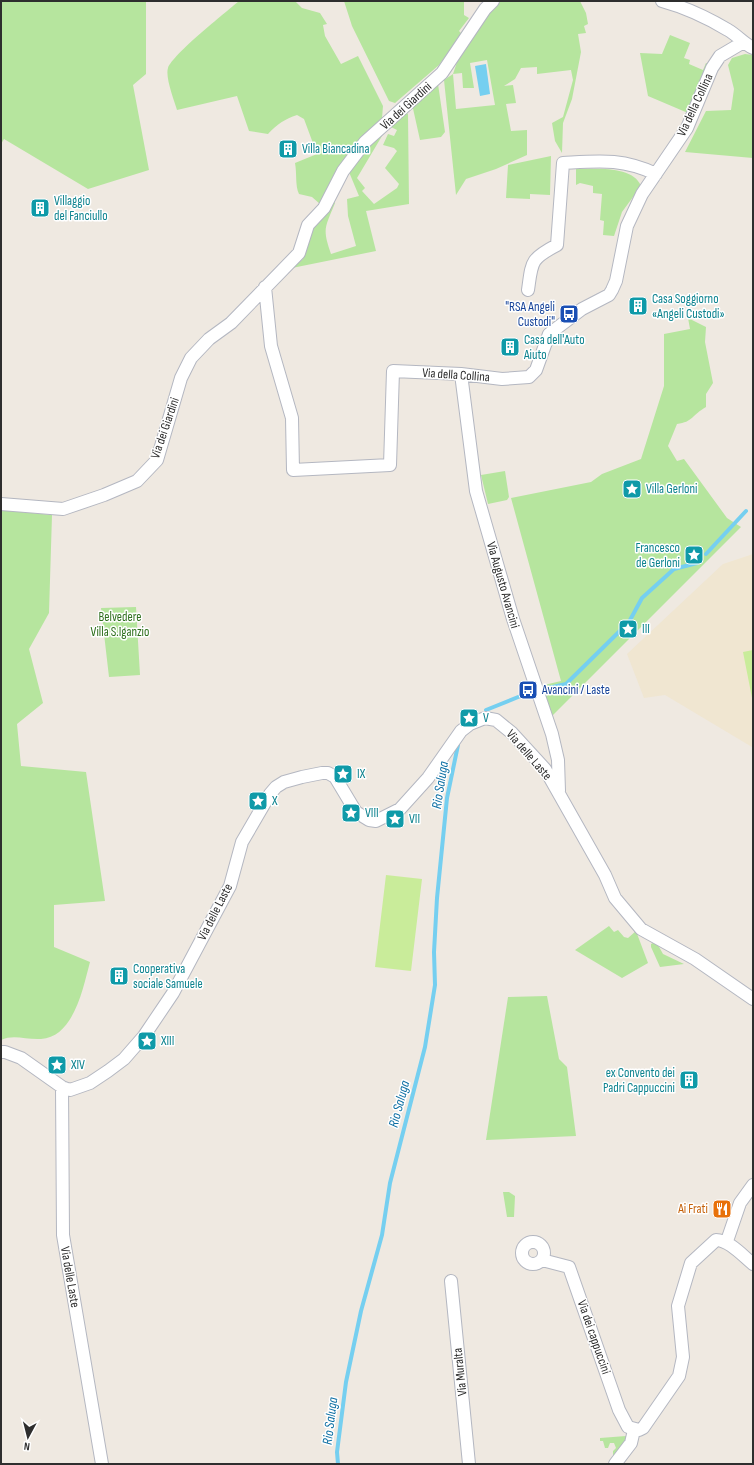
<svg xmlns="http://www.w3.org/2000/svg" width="754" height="1465" viewBox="0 0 754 1465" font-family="'Sofia Sans Condensed',sans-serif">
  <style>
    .education { fill: #f0e6d1 }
    .green { fill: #b6e59e; fill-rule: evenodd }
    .pitch { fill: #c9ec9a }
    .water { fill: #75cff0 }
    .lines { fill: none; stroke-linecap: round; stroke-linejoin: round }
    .stream { stroke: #75cff0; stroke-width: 4 }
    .street-casing { stroke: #b4b7c1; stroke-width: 14 }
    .street { stroke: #fff; stroke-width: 12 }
    .labels { text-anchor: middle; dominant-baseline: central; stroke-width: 3; stroke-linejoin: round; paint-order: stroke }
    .street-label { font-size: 13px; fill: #2e2e2e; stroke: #fff }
    .culture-label { font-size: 13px; fill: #0d838f; stroke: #fff; text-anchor: start }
    .transit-label { font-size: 13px; fill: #164399; stroke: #fff; text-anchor: end }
    .park-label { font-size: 13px; fill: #2c6e1b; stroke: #fff }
    .food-label { font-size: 13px; fill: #c56008; stroke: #fff; text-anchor: end }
    .water-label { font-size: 14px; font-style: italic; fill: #0d6fa3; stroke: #fff }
  </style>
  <rect width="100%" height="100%" fill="#efe9e1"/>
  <path class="education" d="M753 554V747H752L665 695 644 698 627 654 723 564Z"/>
  <path class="green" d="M1 1H146V74L133 85 149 170 88 189 4 139 1 144Z
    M239 1H295L302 8 320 13 327 24 323 25 325 36 341 64 358 56 383 106 382 118 350 155 320 204 312 197 299 194C295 186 297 173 295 163L317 154 304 119 297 115C285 119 277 124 268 134L249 131 237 96 177 110C174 100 165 77 168 68 173 54 225 13 239 1Z
    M344 1H464V15L469 18 459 31 462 34 439 65 395 103 389 101 352 26Z
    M500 1H580L586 13 588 24 584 26 586 33 578 34 581 52 572 99 563 123 562 153 555 141 552 123 563 117 573 80 571 70 537 74V67L521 68 515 79 504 86 513 85 516 103 506 104 511 131 527 130V155L496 169 466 179 456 195 444 80 453 74 457 62 470 39 488 14ZM487 60 495 105 456 109 453 74 462 73 463 88H474L470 63Z
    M670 35 690 43 684 58 690 60 689 64 703 70 706 63 711 65 688 113 648 96 640 53 662 54Z
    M745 54 753 55V158L685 152 706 111 731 110 734 89 728 65 732 58Z
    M438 84 445 132 441 137 420 140 412 104Z
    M405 111 408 114 409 204 366 211 376 251 292 268 303 259 312 226 332 198 335 203C325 228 322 228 331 254L356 246 348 216 347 199 359 196 349 172 380 132 382 136 357 178 365 188 362 191 374 204 397 188 399 184 385 168 397 151 394 148 383 145 388 134 394 136 397 130 391 127Z
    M551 156 550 195 530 194V199L506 198 508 165Z
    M576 169C594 169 633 165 641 186L622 212 614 236 603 235 604 221 600 220 602 194 593 193V186L580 183 576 185Z
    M688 318 706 327 705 342 713 383 706 394V407C692 415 693 422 677 424L668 446 677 461 684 459 727 518 741 527 550 718 540 686 561 681 511 498 591 482 602 474 641 459 664 386V334L690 329Z
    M505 471 509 497 507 500 488 504 481 475Z
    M1 510 52 515 49 613 29 649 43 703 17 724 21 766 86 772 105 901 54 905V947L90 962C83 988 74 1037 41 1039 26 1040 14 1034 1 1040Z
    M136 607 140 675 109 677 101 608Z
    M609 926 614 932 618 930 624 937 628 938 636 931 648 963 622 978 575 950Z
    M653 943 658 945 663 954 684 964 660 967 651 947V944Z
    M547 996 559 1059 567 1067 576 1136 486 1140 508 997Z
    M503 1192H509L515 1196 514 1217H507Z
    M626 1436 628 1443 618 1454 613 1456V1451L616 1448 614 1443H610L608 1448H605L603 1441H600V1438Z"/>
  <path class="pitch" d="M753 650V703L743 652Z
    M386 875 422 879 411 971 375 967Z"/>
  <path class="water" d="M486 64 490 94 480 96 475 66Z"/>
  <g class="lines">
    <path class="stream" d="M706 554 746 511
      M544 689 566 684 629 622 642 598 674 569 697 563
      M486 710 528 693
      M338 1464 337 1452 346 1382 361 1311 382 1235 390 1183 425 1047 435 985 434 952 437 898 447 798 458 745"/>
    <g class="street-casing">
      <path id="street" d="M662 1C684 7 708 18 728 30 737 35 743 43 753 48
        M265 287 271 346 292 418 293 470 390 465 393 371 461 374 502 379 529 377 536 370 549 334 582 309 609 295 612 290 616 281 627 226 642 194 687 128 712 68 720 56 742 43
        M528 290C532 262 530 259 557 245L563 163C599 161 622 158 656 174
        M461 374 476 491 513 619 552 734 558 760 559 791
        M1 504 63 509 104 495 137 481 157 460 181 378 191 358 209 339 231 323 299 253 308 225 324 208 343 171 365 142 442 73 485 9 493 1
        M1 1052H5L21 1058 62 1087 70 1090 90 1083 108 1071 124 1059 144 1036 173 993 230 886 242 842 270 794 276 787 284 782 302 777 322 773H328L335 777 356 812 369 820 376 821 400 809 428 778 461 731 470 724 485 718 496 720 512 733 545 769 605 875 615 898 641 929 695 959 753 999
        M62 1087 63 1235 102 1464
        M728 1238 740 1203 753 1185
        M522 1253a11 11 0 1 1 22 0a11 11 0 1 1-22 0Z
        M542 1260 569 1267 619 1410 628 1427 639 1430 643 1428 679 1376 683 1357 678 1306 691 1263 716 1240C729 1240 743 1256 753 1264
        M451 1281 469 1464
        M615 1464 631 1443 634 1430"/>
    </g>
    <use href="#street" class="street"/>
  </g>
  <defs>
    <g id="building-square" transform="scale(1)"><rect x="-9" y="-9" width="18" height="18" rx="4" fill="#0f9aa8" stroke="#fff"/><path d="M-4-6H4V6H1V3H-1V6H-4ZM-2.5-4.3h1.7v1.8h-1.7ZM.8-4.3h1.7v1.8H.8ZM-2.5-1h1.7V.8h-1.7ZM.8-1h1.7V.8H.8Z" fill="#fff"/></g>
    <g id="bus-square" transform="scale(1)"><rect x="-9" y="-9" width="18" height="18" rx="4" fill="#1a4fb4" stroke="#fff"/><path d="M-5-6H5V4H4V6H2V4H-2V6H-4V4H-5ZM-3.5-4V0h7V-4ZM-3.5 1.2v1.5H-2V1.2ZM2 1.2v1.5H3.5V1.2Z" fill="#fff"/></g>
    <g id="sight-square" transform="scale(1)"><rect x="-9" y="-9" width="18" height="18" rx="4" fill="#0f9aa8" stroke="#fff"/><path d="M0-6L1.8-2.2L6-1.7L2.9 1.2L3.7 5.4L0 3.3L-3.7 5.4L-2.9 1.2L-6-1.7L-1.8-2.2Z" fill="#fff"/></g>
    <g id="restaurant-square" transform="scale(1)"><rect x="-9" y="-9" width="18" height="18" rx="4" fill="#e8710a" stroke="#fff"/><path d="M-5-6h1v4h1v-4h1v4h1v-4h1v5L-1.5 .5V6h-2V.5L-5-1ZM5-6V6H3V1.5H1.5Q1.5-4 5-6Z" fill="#fff"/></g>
  </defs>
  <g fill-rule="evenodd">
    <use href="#building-square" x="288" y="149"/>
    <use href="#building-square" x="40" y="208"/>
    <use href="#building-square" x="638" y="306"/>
    <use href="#bus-square" x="569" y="314"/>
    <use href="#building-square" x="510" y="347"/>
    <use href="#sight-square" x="632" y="489"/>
    <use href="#sight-square" x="694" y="555"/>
    <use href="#sight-square" x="628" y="629"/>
    <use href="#bus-square" x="528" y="690"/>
    <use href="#sight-square" x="469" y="718"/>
    <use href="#sight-square" x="343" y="774"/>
    <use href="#sight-square" x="258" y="801"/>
    <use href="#sight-square" x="351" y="813"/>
    <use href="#sight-square" x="395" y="819"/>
    <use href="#building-square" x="119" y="976"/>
    <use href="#sight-square" x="147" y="1041"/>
    <use href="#sight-square" x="57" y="1065"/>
    <use href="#building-square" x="689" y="1080"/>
    <use href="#restaurant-square" x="722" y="1209"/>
  </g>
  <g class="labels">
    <g class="street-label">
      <text transform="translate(695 105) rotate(-65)">Via della Collina</text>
      <text transform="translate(406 106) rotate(-42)">Via dei Giardini</text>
      <text transform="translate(456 375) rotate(4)">Via della Collina</text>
      <text transform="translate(165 428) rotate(-71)">Via dei Giardini</text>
      <text transform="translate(503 585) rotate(74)">Via Augusto Avancini</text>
      <text transform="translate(529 755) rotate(49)">Via delle Laste</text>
      <text transform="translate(215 912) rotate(-63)">Via delle Laste</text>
      <text transform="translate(70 1277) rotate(80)">Via delle Laste</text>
      <text transform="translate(594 1337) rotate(71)">Via dei cappuccini</text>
      <text transform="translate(460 1372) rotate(-96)">Via Muralta</text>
    </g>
    <g class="culture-label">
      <text x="302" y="149">Villa Biancadina</text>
      <text x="54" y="201">Villaggio<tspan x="54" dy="15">del Fanciullo</tspan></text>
      <text x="652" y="299">Casa Soggiorno<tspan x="652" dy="15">«Angeli Custodi»</tspan></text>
      <text x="524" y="340">Casa dell'Auto<tspan x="524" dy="15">Aiuto</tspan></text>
      <text x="646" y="489">Villa Gerloni</text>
      <text x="680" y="548" text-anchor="end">Francesco<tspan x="680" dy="15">de Gerloni</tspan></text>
      <text x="642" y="629">III</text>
      <text x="483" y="718">V</text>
      <text x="357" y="774">IX</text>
      <text x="272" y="801">X</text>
      <text x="365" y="813">VIII</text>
      <text x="409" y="819">VII</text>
      <text x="133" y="969">Cooperativa<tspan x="133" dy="15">sociale Samuele</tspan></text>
      <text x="161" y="1041">XIII</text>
      <text x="71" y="1065">XIV</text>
      <text x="675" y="1073" text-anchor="end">ex Convento dei<tspan x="675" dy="15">Padri Cappuccini</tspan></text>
    </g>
    <g class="transit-label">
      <text x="555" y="307">"RSA Angeli<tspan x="555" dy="15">Custodi"</tspan></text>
      <text x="542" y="690" text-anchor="start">Avancini / Laste</text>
    </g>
    <g class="park-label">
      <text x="120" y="617">Belvedere<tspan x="120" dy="15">Villa S.Iganzio</tspan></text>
    </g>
    <g class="food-label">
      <text x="708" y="1209">Ai Frati</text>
    </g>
    <g class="water-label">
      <text transform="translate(440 785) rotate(-81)">Rio Saluga</text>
      <text transform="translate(399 1104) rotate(-75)">Rio Saluga</text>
      <text transform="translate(330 1421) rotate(-83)">Rio Saluga</text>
    </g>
  </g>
  <rect width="754" height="1465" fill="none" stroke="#2e2e2e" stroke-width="4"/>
  <g transform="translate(28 1437) rotate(187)" stroke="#ffffff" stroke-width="3" paint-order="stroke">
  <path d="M0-3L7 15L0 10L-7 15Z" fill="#2e2e2e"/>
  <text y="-6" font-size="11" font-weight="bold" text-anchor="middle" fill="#2e2e2e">N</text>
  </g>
</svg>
